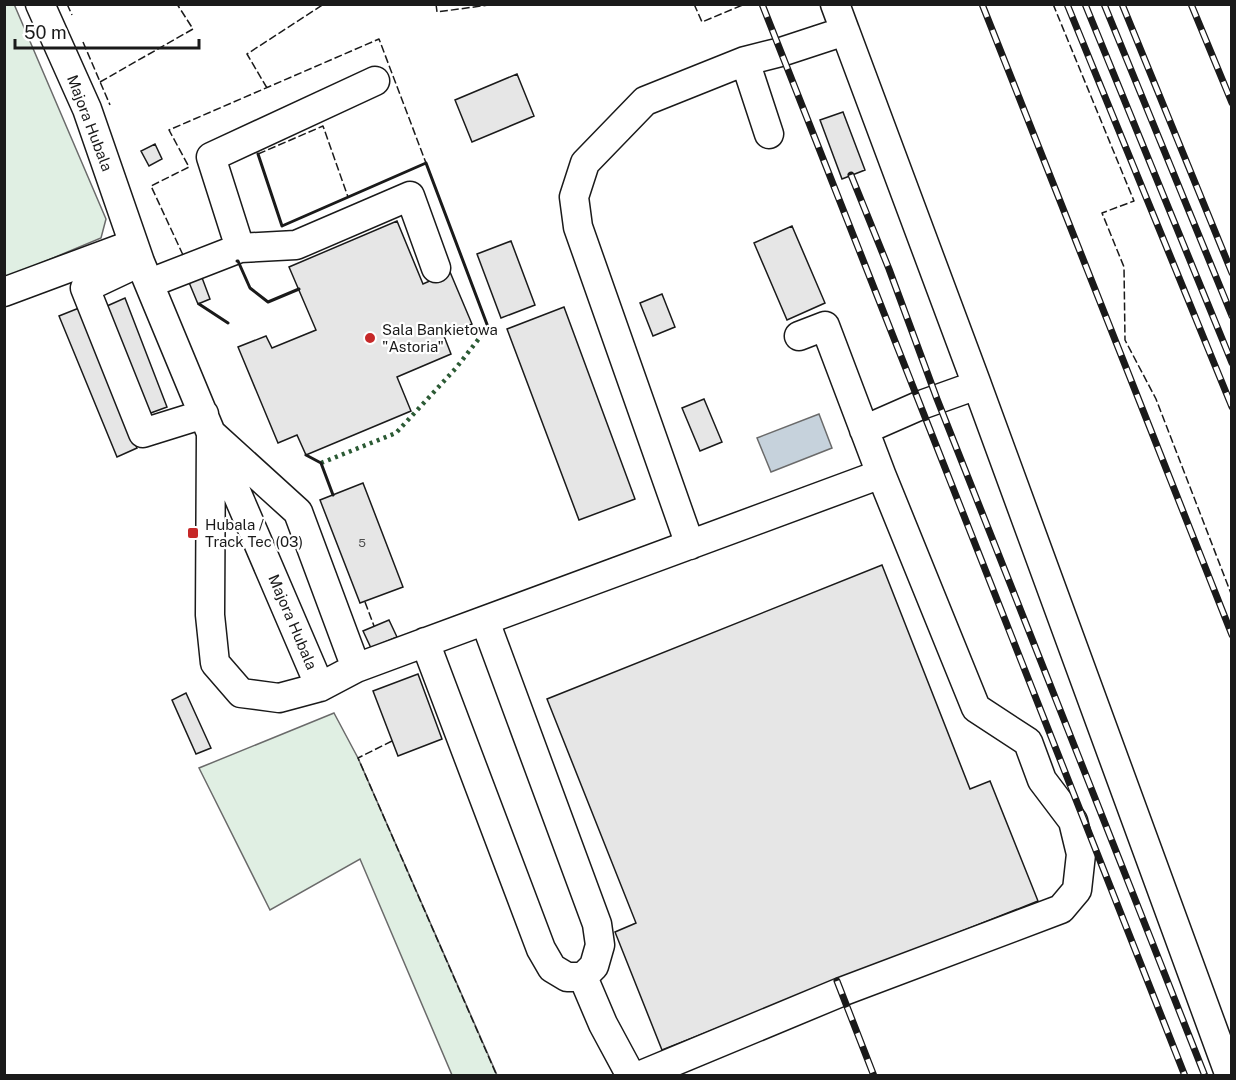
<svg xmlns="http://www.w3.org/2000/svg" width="1236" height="1080" viewBox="0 0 1236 1080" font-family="'Public Sans',sans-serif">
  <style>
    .green { fill: #e0efe3; stroke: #6a6a6a; stroke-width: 1.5 }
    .water { fill: #c6d2dc; stroke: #6a6a6a; stroke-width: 1.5 }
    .building { fill: #e6e6e6; stroke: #1a1a1a; stroke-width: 1.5 }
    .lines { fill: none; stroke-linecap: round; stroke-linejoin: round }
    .minor-casing { stroke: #1a1a1a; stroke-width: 31 }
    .minor { stroke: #fff; stroke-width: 28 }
    .rail-casing { stroke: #1a1a1a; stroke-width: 7 }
    .rail { stroke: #fff; stroke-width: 4.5; stroke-dasharray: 14; stroke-linecap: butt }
    .hedge { stroke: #2b5a34; stroke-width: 4.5; stroke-dasharray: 3 4.5; stroke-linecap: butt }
    .fence { stroke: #1a1a1a; stroke-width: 1.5; stroke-dasharray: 8 3; stroke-linecap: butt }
    .wall { stroke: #1a1a1a; stroke-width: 3 }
    .poi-dot { fill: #c62828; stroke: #fff; stroke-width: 2 }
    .labels { text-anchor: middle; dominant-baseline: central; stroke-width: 4.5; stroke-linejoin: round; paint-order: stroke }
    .number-label { font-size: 12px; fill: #4d4d4d }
    .street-label { font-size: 15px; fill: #1a1a1a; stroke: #fff }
    .poi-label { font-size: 15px; fill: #1a1a1a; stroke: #fff; text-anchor: start }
  </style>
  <rect width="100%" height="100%" fill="#fff"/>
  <path class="green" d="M14 4 106 219 101 238 5 278 4 5Z
    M334 713 358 758 497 1075H452L360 859 270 910 199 768Z"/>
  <path class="water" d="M819 414 832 448 771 472 757 438Z"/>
  <path class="building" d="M517 74 534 116 472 142 455 100Z
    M843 112 865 170 842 179 820 120Z
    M155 144 162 159 149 166 141 151Z
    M397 221 423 284 450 272 472 324 444 336 451 354 397 377 411 411 306 455 297 435 278 443 238 347 266 336 272 348 316 330 289 267Z
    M792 226 825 303 787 320 754 243Z
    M511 241 535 305 501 318 477 254Z
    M201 275 210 299 198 304 188 280Z
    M662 294 675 327 653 336 640 303Z
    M125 298 167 407 148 414 107 306Z
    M564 307 635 499 579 520 507 329Z
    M79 308 137 448 117 457 59 316Z
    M704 399 722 442 700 451 682 408Z
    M363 483 403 587 360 603 320 500Z
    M882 565 970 789 990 781 1038 901 662 1050 615 932 636 923 547 699Z
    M389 620 397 637 371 648 363 631Z
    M418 674 442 739 398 756 373 691Z
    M186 693 211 748 196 754 172 700Z"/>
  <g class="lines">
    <g class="minor-casing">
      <path id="minor" d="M40 4 87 109 140 262 211 433 320 687
        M835 4 845 31
        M745 61 781 52 845 31 977 385
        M240 248 211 157 375 81
        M140 262 85 288 143 433 204 414
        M150 283 240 248 296 245 410 196 436 268
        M4 292 133 244
        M799 336 825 326 881 474
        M864 430 921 405 977 385 1230 1076
        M211 433 298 512 356 668 320 687 279 698 241 693 215 663 210 615Z
        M690 545 578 227 574 197 585 163 645 101 745 61 769 134
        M425 642 541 949 552 968 567 977H583L594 966 600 945 597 924 485 621
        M356 668 881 474 976 708 1028 742 1042 780 1073 821 1081 854 1077 890 1061 909 841 992 639 1076
        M583 977 603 1024 631 1076"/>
    </g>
    <use href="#minor" class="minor"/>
    <g class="rail-casing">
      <path id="rail" d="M762 4 1185 1076
        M982 4 1232 635
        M1067 4 1232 407
        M1085 4 1232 363
        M1104 4 1232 316
        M1122 4 1232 273
        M1191 4 1232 103
        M851 175 889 269 937 399 1205 1076
        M837 981 874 1076"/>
    </g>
    <use href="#rail" class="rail"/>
    <path class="hedge" d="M321 463 396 433 456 368 488 327"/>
    <path class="fence" d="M67 4 72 15
      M436 4 437 12 496 4
      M694 4 702 22 745 4
      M1053 4 1134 201 1102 213 1124 267 1125 340 1156 399 1232 596
      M83 42 110 105
      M100 82 193 29 177 4
      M267 88 247 54 324 4
      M258 154 323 126 348 197
      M183 255 151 186 189 167 169 130 379 39 426 163
      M365 602 374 626
      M392 741 358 758 497 1076"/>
    <path class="wall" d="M258 154 282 226 426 163 488 327
      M237 261H238L250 288 268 302 299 289
      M199 304 228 323
      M306 455 321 463 333 495"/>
  </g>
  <g class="poi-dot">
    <circle cx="370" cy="338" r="6"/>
    <rect x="187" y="527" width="12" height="12" rx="3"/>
  </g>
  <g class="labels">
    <g class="number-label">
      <text x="362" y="543">5</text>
    </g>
    <g class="street-label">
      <text transform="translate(90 123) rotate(69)">Majora Hubala</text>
      <text transform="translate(293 622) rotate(67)">Majora Hubala</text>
    </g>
    <g class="poi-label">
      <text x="382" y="329">Sala Bankietowa<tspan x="382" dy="17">"Astoria"</tspan></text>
      <text x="205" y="524">Hubala /<tspan x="205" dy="17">Track Tec (03)</tspan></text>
    </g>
  </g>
  <rect width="1236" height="1080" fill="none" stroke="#1a1a1a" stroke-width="12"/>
  <path d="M15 39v9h184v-9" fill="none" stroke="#1a1a1a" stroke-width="3"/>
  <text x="24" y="39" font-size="18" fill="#1a1a1a" stroke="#ffffff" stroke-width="4.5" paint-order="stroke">50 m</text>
</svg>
